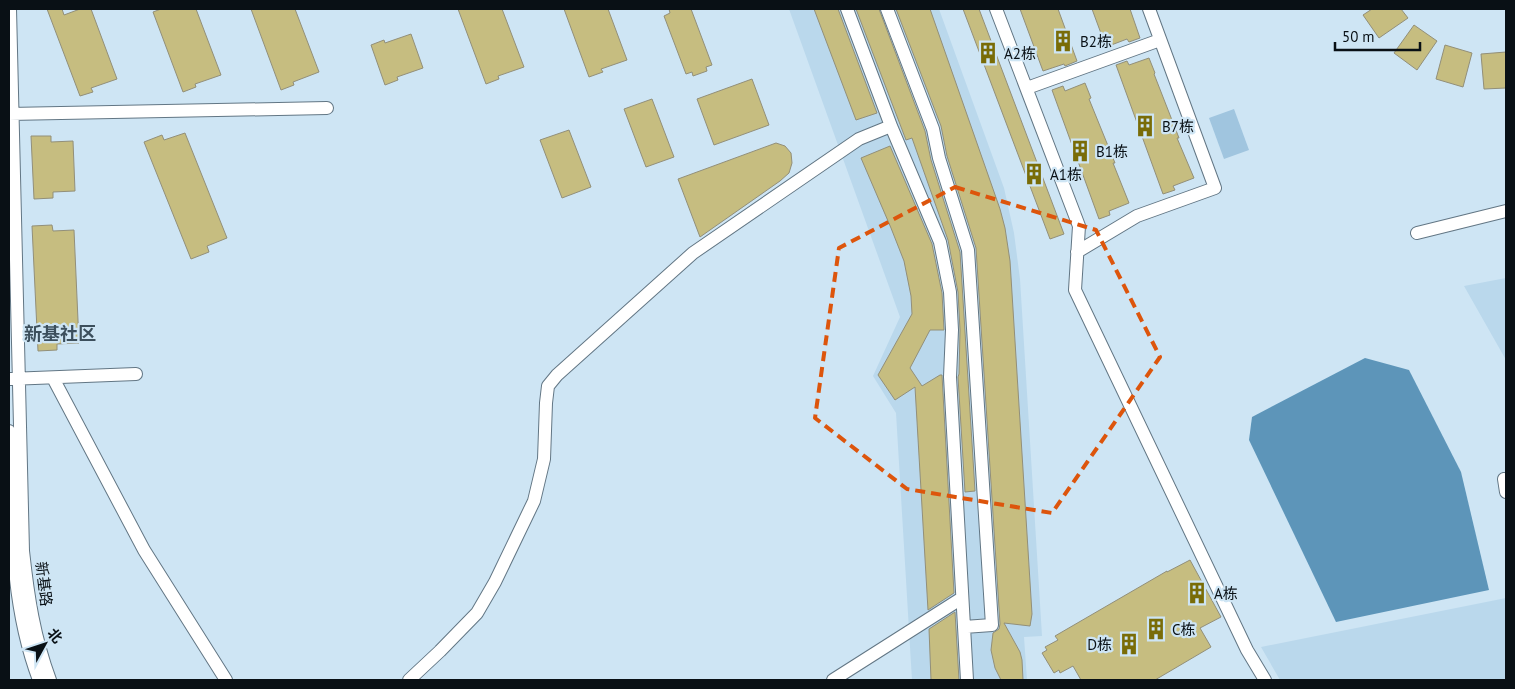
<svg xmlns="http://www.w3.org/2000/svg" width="1515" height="689" viewBox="0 0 1515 689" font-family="'PT Sans','Noto Sans SC',sans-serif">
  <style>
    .built { fill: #bad8ec }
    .green { fill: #a0c5df }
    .water { fill: #5d95b9 }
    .building { fill: #c6bd80; stroke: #928f79 }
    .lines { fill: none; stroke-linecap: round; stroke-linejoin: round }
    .minor-casing { stroke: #627684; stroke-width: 14 }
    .minor { stroke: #fff; stroke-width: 12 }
    .marked { fill: none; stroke: #dd550c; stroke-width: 4; stroke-dasharray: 10 6; stroke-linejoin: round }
    .labels { text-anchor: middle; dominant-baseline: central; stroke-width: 4.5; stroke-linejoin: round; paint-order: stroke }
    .poi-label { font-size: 15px; fill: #091015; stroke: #cee5f4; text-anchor: start }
    .street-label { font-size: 15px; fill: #091015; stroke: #cee5f4 }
    .quarter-label { font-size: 18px; font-weight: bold; fill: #3c4f5c; stroke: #cee5f4 }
  </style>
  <rect width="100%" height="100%" fill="#cee5f4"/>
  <path class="built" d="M789 9H939L1004 188 1014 233 1020 279 1042 636 1024 637 1027 680H912L896 413 873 376 900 317Z
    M1506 278V360L1464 286Z
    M1506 598V680H1280L1261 647Z"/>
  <path class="green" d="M1234 109 1249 150 1224 159 1209 118Z"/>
  <path class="water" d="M1365 358 1409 370 1461 472 1489 590 1336 622 1249 440 1252 417Z"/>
  <path class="building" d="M47 9H62L64 15 80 9H91L117 79 91 88 93 92 80 96Z
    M161 9H196L221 75 195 84 196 87 183 92 153 12Z
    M251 9H295L319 72 293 82 294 85 281 90Z
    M458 9H502L524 67 498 76 499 79 486 84Z
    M564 9H608L627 60 601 69 603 72 589 77Z
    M669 9H691L712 65 706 67 707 71 693 76 692 72 686 74 664 16 670 13Z
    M814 9H838L877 113 856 120Z
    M856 9H879L925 131 931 160 960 252 975 491 965 492 958 377 959 374 960 330 958 292 948 240 912 138 906 140Z
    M896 9H930L1000 209 1005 228 1010 261 1032 614 1030 626 1004 623 1020 652 1022 660 1023 680H1001L995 668 991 650 993 633 999 629 1000 624 976 248 947 156 941 126Z
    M963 9H979L1064 234 1050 239Z
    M1020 9H1058L1077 61 1065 66 1064 64 1043 71Z
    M1092 9H1130L1140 38 1129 42 1127 39 1106 47Z
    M1372 9H1401L1408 18 1379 38 1363 15Z
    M1414 25 1437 41 1417 70 1394 53Z
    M411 34 423 68 397 77 398 80 385 85 371 45 384 40 385 43Z
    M1445 45 1472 53 1463 87 1436 79Z
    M1506 52V88L1484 89 1481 54Z
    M1149 58 1155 73 1154 74 1179 138H1177L1194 178 1173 186 1175 190 1163 194 1116 65 1127 61 1129 65Z
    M752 79 769 125 714 145 697 99Z
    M1085 83 1091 98 1089 99 1115 163H1113L1129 203 1109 211 1110 215 1099 219 1052 90 1063 86 1065 91Z
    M652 99 674 157 646 167 624 109Z
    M569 130 591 187 562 198 540 140Z
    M185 133 227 238 207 246 209 252 191 259 144 142 162 135 164 140Z
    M31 136H51V142L73 141 75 191 53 192V198L34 199Z
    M776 143 785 146 791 153 792 163 789 173 780 181 700 237 678 179Z
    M890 146 932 244 942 293 944 330H930L910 368 922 386 940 375H942L954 593 928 610 915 387 895 400 878 375 912 314 911 296 904 261 891 228 861 158Z
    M52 225 53 231 74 230 79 343 57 344V350L38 351 32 226Z
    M1190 560 1221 617 1200 628 1211 647 1155 680H1081L1073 666 1060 673 1059 670 1054 673 1042 653 1047 650 1045 647 1058 640 1055 636 1167 571V572Z
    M955 612 959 680H931L929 629Z"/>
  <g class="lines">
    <g class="minor-casing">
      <path id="minor" d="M10 9 23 551C28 597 34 637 50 680
        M847 9 891 126 940 242 950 292 952 330 950 377 967 680
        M887 9 933 129 939 158 968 250 992 625 964 627
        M996 9 1079 226 1075 290 1247 650 1265 680
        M1027 88 1160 40
        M9 114 327 108
        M1417 233 1506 211
        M1077 252 1137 216 1215 188 1149 9
        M53 378 144 550 226 680
        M9 379 136 374
        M9 431C12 515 9 601 39 680
        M1504 479 1506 492
        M409 680 440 651 477 613 495 582 534 501 544 459 546 403 548 386 557 375 693 253 859 139 891 126
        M833 680 962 598"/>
    </g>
    <use href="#minor" class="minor"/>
  </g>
  <path class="marked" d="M955 187 1096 230 1160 357 1052 513 907 489 815 418 839 248Z"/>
  <defs>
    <g id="building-bare" transform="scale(1.725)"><path d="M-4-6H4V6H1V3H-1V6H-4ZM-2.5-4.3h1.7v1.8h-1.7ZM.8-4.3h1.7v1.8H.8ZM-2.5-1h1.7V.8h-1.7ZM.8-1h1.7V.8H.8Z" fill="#796c07" stroke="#cee5f4" stroke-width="2.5" paint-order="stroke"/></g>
  </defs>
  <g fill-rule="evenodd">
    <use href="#building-bare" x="1063" y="41"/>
    <use href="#building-bare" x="988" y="53"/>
    <use href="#building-bare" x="1145" y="126"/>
    <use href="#building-bare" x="1080" y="151"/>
    <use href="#building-bare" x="1034" y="174"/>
    <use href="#building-bare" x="1197" y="593"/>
    <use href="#building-bare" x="1156" y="629"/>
    <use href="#building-bare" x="1129" y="644"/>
  </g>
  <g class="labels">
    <g class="poi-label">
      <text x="1080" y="41">B2栋</text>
      <text x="1004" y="53">A2栋</text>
      <text x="1162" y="126">B7栋</text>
      <text x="1096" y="151">B1栋</text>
      <text x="1050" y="174">A1栋</text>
      <text x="1214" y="593">A栋</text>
      <text x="1172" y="629">C栋</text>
      <text x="1112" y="644" text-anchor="end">D栋</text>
    </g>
    <g class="street-label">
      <text transform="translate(44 584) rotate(83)">新基路</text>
    </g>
    <g class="quarter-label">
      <text x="60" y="333">新基社区</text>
    </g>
  </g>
  <rect width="1515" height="689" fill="none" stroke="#091015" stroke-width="20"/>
  <g transform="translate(45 644) rotate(50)" stroke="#cee5f4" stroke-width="4" paint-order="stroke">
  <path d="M0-4L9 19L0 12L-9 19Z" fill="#091015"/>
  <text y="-8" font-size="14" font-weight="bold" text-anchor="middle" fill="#091015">北</text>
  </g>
  <path d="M1335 42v8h85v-8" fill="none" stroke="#091015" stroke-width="2.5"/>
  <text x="1342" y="42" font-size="15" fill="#091015" stroke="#cee5f4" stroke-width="4" paint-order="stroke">50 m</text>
</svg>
